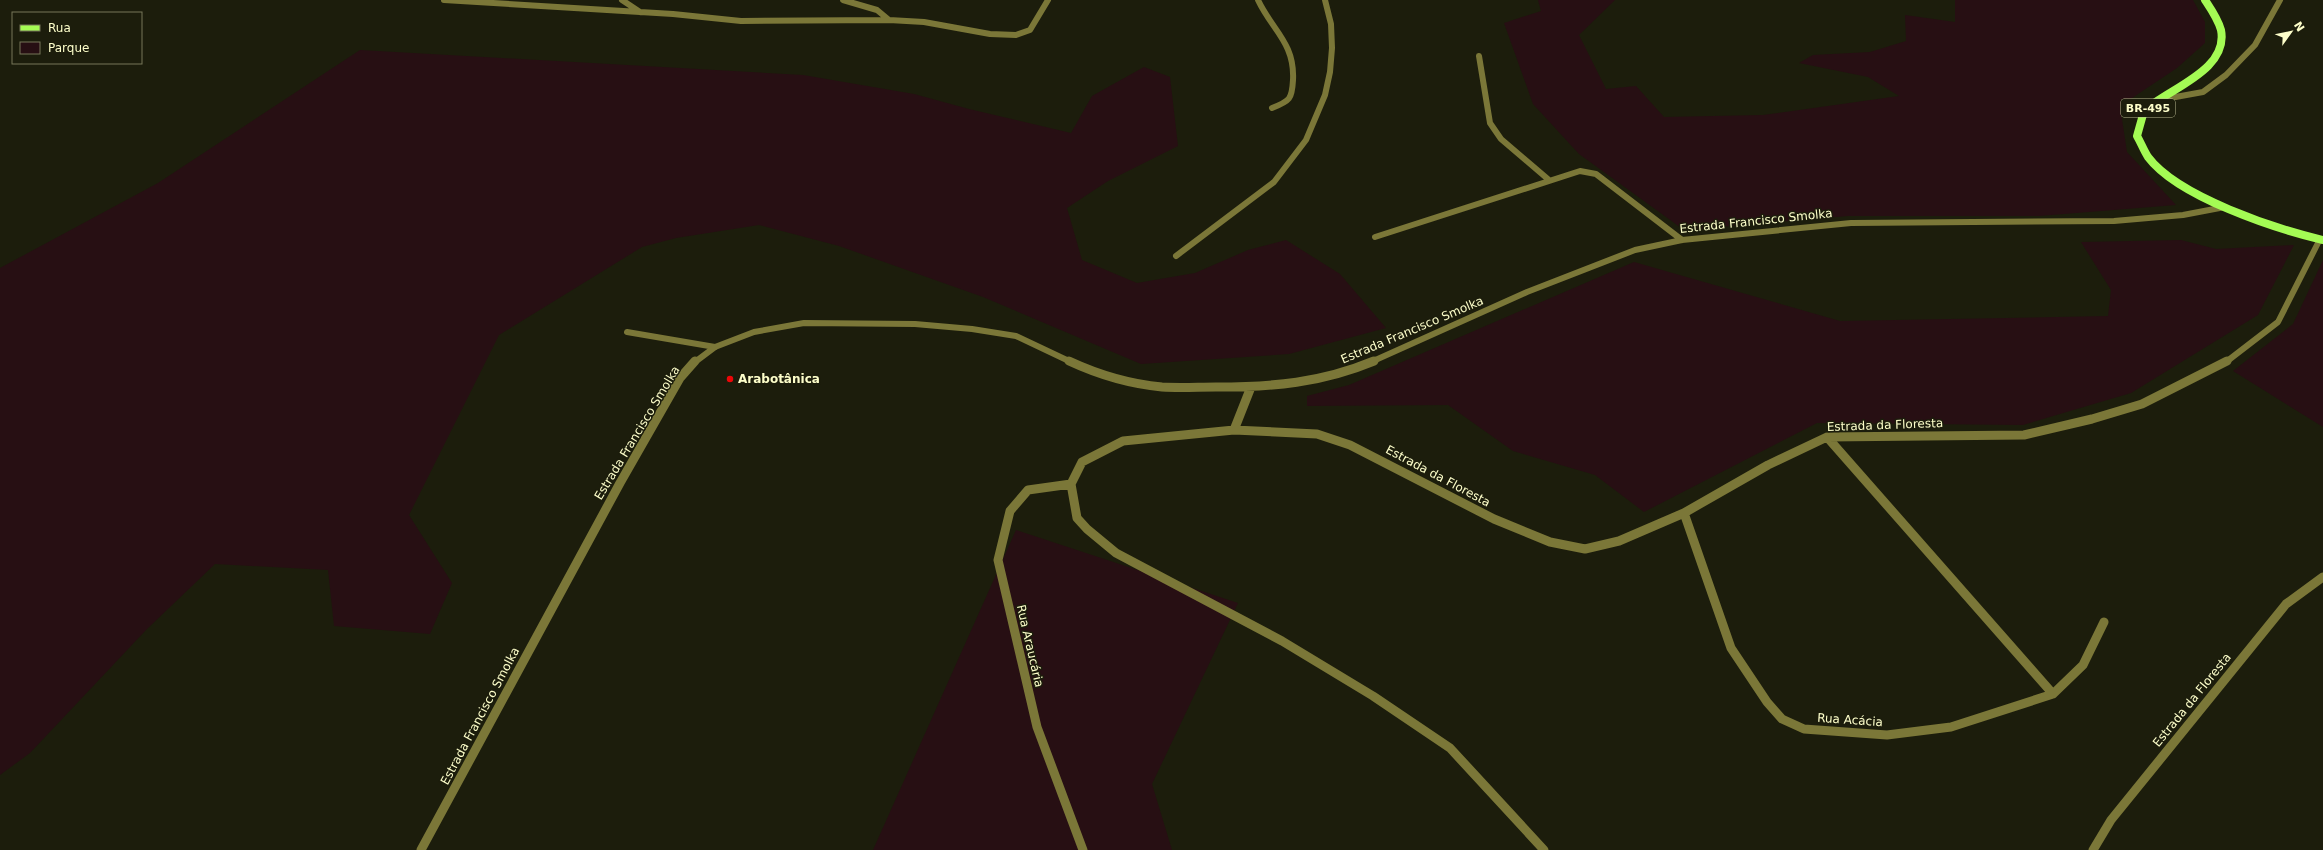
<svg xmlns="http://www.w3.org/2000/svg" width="2323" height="850" viewBox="0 0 2323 850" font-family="'DejaVu Sans',sans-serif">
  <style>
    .green { fill: #270f13 }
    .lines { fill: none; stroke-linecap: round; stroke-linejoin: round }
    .service { stroke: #7b7738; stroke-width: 6 }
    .minor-far1 { stroke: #7b7738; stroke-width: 6 }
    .minor { stroke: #7b7738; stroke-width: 9 }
    .primary { stroke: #a4fb54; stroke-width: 8 }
    .poi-dot { fill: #ed0608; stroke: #1c1d0c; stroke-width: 1.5 }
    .labels { text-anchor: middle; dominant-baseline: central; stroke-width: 3; stroke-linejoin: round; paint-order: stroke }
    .shield { fill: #1c1d0c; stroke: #baba91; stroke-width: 1 }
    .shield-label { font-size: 11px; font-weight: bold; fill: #fdfeca }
    .street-label { font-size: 12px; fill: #fdfeca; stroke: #1c1d0c }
    .poi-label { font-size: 12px; font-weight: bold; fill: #fdfeca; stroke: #1c1d0c; text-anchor: start }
  </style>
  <rect width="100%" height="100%" fill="#1c1d0c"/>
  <path class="green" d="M1538 0H1615L1579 35 1606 89 1636 86 1664 117 1763 115 1899 96 1868 77 1799 63 1813 55 1870 52 1906 41 1905 15 1955 22V0H2193L2205 22V43L2177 68 2120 106 2127 152 2176 205 2039 216H1848L1684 230 1579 154 1533 104 1504 23 1541 11Z
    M360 50 803 75 914 94 969 109 1071 133 1092 96 1144 67 1170 77 1178 146 1108 181 1067 208 1082 260 1137 283 1195 273 1248 250 1286 240 1340 274 1386 328 1289 354 1141 364 983 297 839 246 759 225 676 238 642 247 499 335 409 515 452 583 430 634 334 626 328 570 215 564 146 630 30 753 0 775V268L158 183Z
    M2181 240 2216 249 2294 245 2258 315 2131 393 2023 425 1817 423 1644 512 1595 475 1513 451 1448 405 1307 406V396L1349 385 1634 262 1840 321 2108 316 2111 290 2081 242Z
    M2323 260V427L2233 371 2293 324Z
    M1016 530 1238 603 1152 784 1172 850H873Z"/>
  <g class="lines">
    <path class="service" d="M627 332 715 347"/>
    <path class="minor-far1" d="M444 0 673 14 741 21 889 20 924 22 990 34 1016 35 1030 30 1048 0
      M622 0 640 12
      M843 0 877 10 889 20
      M1258 0C1272 30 1295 43 1293 80 1292 99 1290 101 1272 108
      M1479 56 1490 123 1501 139 1549 180
      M2159 100 2203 92 2226 75 2255 45 2280 0
      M1375 237 1580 171 1596 174 1682 240
      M1176 256 1274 182 1306 140 1325 95 1330 72 1332 48 1331 24 1325 0
      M695 362 715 347 754 332 804 323 915 324 972 329 1016 336 1071 362
      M1371 362 1527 292 1635 250 1682 240 1851 223 2114 221 2183 215 2225 207
      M2226 362 2278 322 2320 239"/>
    <path class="minor" d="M1069 361C1097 374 1130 384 1162 387 1180 388 1198 387 1216 387 1273 387 1321 383 1374 361
      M1234 430 1251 387
      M1827 437 2053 694
      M1071 484 1028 490 1010 511 998 560 1037 727 1083 850
      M1684 513 1731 648 1767 702 1782 719 1804 729 1887 735 1951 727 2053 694 2083 665 2104 622
      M421 850 620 483 680 378 695 361
      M1544 850 1450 748 1373 696 1282 641 1116 553 1087 529 1077 518 1071 484 1082 462 1123 441 1234 430 1317 434 1350 445 1494 519 1550 542 1585 549 1619 541 1684 513 1768 465 1827 437 2024 435 2092 419 2142 404 2227 361
      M2093 850 2111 820 2286 604 2323 577"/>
    <path class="primary" d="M2205 0C2211 9 2218 19 2221 30 2229 71 2167 89 2144 111L2137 136C2141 143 2144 151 2148 157 2178 197 2276 229 2323 240"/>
  </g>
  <circle class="poi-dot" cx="730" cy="379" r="4"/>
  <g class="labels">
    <rect class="shield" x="2121" y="99" width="54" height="18" rx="3"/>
    <g class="shield-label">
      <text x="2148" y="108">BR-495</text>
    </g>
    <g class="street-label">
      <text transform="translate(1756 221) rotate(-6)">Estrada Francisco Smolka</text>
      <text transform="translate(1412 330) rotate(-23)">Estrada Francisco Smolka</text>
      <text transform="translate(1885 425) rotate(-2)">Estrada da Floresta</text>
      <text transform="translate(637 433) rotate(-59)">Estrada Francisco Smolka</text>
      <text transform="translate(1438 476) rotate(28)">Estrada da Floresta</text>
      <text transform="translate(1030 646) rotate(77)">Rua Araucária</text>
      <text transform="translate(2192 700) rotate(-51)">Estrada da Floresta</text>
      <text transform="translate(480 716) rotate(-62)">Estrada Francisco Smolka</text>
      <text transform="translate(1850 720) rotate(4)">Rua Acácia</text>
    </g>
    <g class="poi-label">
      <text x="738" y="379">Arabotânica</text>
    </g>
  </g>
  <rect x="12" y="12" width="130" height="52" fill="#1c1d0c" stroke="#767758"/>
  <rect x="20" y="25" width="20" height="6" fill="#a4fb54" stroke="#767758"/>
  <text x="48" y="32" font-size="12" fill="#fdfeca">Rua</text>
  <rect x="20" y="42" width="20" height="12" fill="#270f13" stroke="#767758"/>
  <text x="48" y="52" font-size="12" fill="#fdfeca">Parque</text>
  <g transform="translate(2291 32) rotate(57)" stroke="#1c1d0c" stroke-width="3" paint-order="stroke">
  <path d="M0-3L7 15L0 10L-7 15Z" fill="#fdfeca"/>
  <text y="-6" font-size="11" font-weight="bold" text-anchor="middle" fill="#fdfeca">N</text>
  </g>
</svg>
